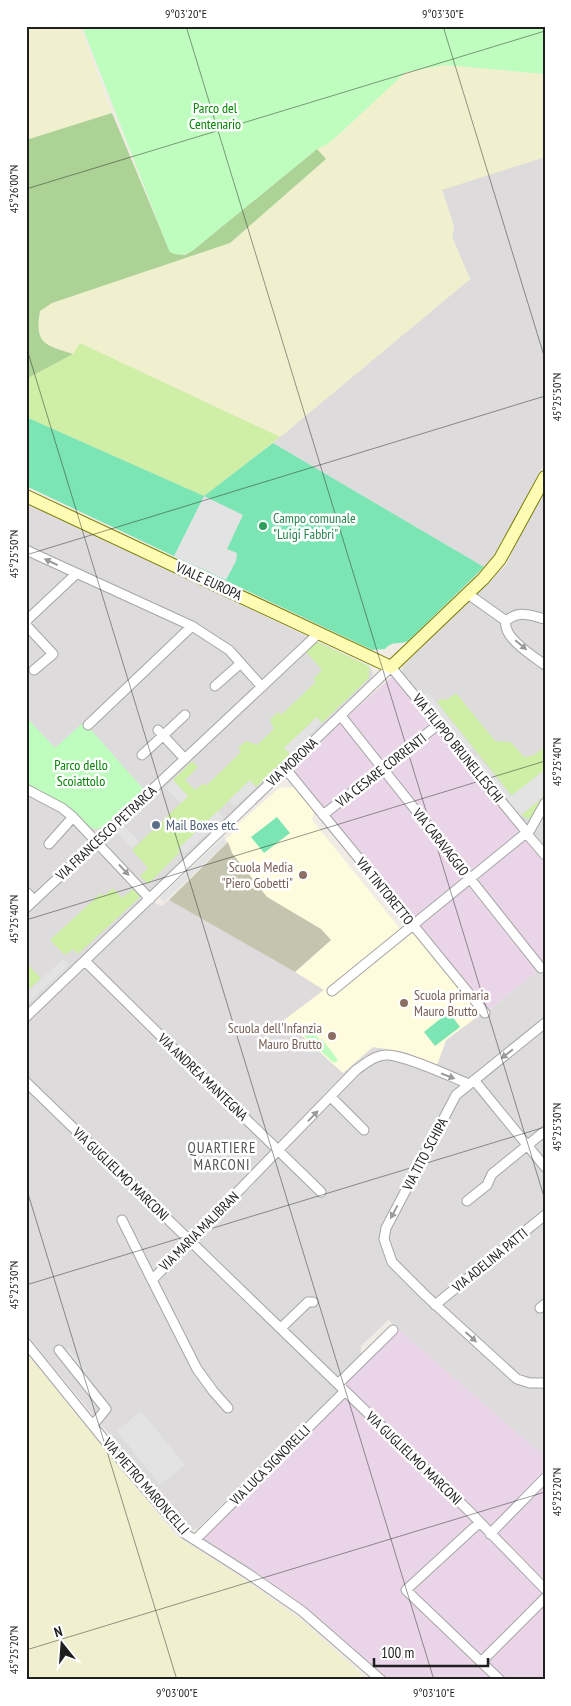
<svg xmlns="http://www.w3.org/2000/svg" width="571" height="1706" viewBox="0 0 571 1706" font-family="'PT Sans Narrow',sans-serif">
  <style>
    .residential { fill: #dddbdc }
    .industrial { fill: #ead5e8 }
    .education { fill: #fffcde }
    .construction { fill: #c5c4af }
    .farmland { fill: #f0f0ce }
    .grass { fill: #cfeea6 }
    .forest { fill: #acd296 }
    .park { fill: #befdbe }
    .pitch { fill: #7ce5b4 }
    .parking { fill: #e3e3e3 }
    .lines { fill: none; stroke-linecap: round; stroke-linejoin: round }
    .minor-casing { stroke: #a6a6a6; stroke-width: 11 }
    .secondary-casing { stroke: #777b00; stroke-width: 14 }
    .minor { stroke: #fff; stroke-width: 9 }
    .secondary { stroke: #fefcb4; stroke-width: 12 }
    .oneway { fill: #9a9a9a }
    .ticks { fill: none; stroke: #1f1f1f; stroke-width: 1; stroke-opacity: 0.45 }
    .leisure-dot { fill: #2e9e5b; stroke: #fff; stroke-width: 2 }
    .service-dot { fill: #5c6f8a; stroke: #fff; stroke-width: 2 }
    .education-dot { fill: #8d6e63; stroke: #fff; stroke-width: 2 }
    .labels { text-anchor: middle; dominant-baseline: central; stroke-width: 5; stroke-linejoin: round; paint-order: stroke }
    .park-label { font-size: 14px; fill: #048504; stroke: #fff }
    .leisure-label { font-size: 14px; fill: #27864d; stroke: #fff; text-anchor: start }
    .street-label { font-size: 14px; fill: #1f1f1f; stroke: #fff }
    .service-label { font-size: 14px; fill: #4e5e75; stroke: #fff; text-anchor: start }
    .education-label { font-size: 14px; fill: #785e54; stroke: #fff; text-anchor: end }
    .neighbourhood-label { font-size: 15px; letter-spacing: 1px; fill: #525252; stroke: #fff }
    .neatline { fill: none; stroke: #1f1f1f; stroke-width: 2 }
    .ticks-label { font-size: 12px; text-anchor: middle; fill: #1f1f1f }
  </style>
  <rect width="100%" height="100%" fill="#f0ebe4"/>
  <path class="residential" d="M545 157V462L496 556 484 567 273 443 470 279 452 237 454 226 442 189Z
    M545 488V851L516 812 402 672 403 666 507 564 515 544Z
    M26 502 369 666 372 671 373 675 369 681 26 1010Z
    M169 900 325 989 373 1047 405 1052 437 1065 446 1040 481 1014 483 1015 545 965V1457L388 1320 361 1346V1357L339 1390 197 1529 193 1530 186 1525 171 1509 26 1334V1023L152 902 162 906Z"/>
  <path class="industrial" d="M394 675 545 860V965L486 1012 289 768Z
    M397 1328 545 1457V1680H386L301 1604 203 1538 349 1389 342 1383Z"/>
  <path class="education" d="M294 787 314 812 312 820 401 930 325 989 332 997 414 932 481 1014 446 1040 437 1065 405 1052 373 1047 343 1073 284 1020 324 990 295 972 331 940 321 929 267 897 232 853 226 839 233 833 231 830 279 788Z"/>
  <path class="construction" d="M228 842 232 853 267 897 321 929 331 940 295 972 169 900Z"/>
  <path class="farmland" d="M26 26H80L112 113 26 140Z
    M445 65 545 74V157L442 190 454 226 452 237 470 279 280 437 80 343 73 354 46 345 39 336 38 323 40 311 52 303 230 243 326 159 317 149 326 145 336 137 406 72Z
    M26 1353 176 1536 245 1580 302 1621 360 1673 364 1680H26Z"/>
  <path class="grass" d="M80 343 280 437 204 496 26 417V379L73 354Z
    M315 641 369 666V678L322 723 316 718 285 748 290 754 256 787 250 781 178 849 180 852 148 884 140 876 148 868 132 850 188 796 173 780 192 761 198 767 185 780 195 790 204 783 206 786 241 752 238 748 246 741 257 745 274 729 270 720 278 712 281 715 316 682 313 679 322 670 305 651Z
    M455 694H457L495 741 511 742 524 757 534 755 545 747V775L542 772 512 796 437 702 441 699 446 700Z
    M545 789C545 798 536 815 528 819L521 815 543 797 542 792Z
    M113 888 122 898 133 889 140 897 78 954 73 949 65 955 50 940 101 893 104 896Z
    M26 963 41 978 26 992Z"/>
  <path class="forest" d="M112 113 170 252 185 255 192 251 317 149 326 159 230 243 52 303 40 311C34 345 46 345 73 354L26 379V140Z"/>
  <path class="park" d="M82 26H545V74L445 65 406 72 336 137 326 145 317 149 192 251C184 255 178 256 170 252L168 248Z
    M26 717 55 748 84 722 145 791 107 826 96 829 89 827 67 805 26 784Z
    M308 1026 320 1040 322 1039 338 1060 334 1063 300 1032Z"/>
  <path class="pitch" d="M26 417 204 496 273 443 484 567 408 641C399 645 393 640 385 649L372 650 26 486Z
    M277 817 290 833 264 853 251 837Z
    M449 1012 460 1027 435 1046 424 1032Z"/>
  <path class="parking" d="M204 496 243 515 227 549 237 553 236 561 226 580 174 556Z
    M428 692 473 748 470 751 475 757 478 755 511 796 542 772 545 775V789L542 792 544 795 543 797 521 815 518 811 516 812 422 696Z
    M317 717 322 723 290 754 284 748Z
    M173 780 188 796 181 803 165 787Z
    M250 780 256 787 235 806 229 800Z
    M218 811 224 817 185 853 180 847Z
    M123 825 139 841 132 848 116 832Z
    M224 837 226 843 164 902 160 897Z
    M63 959 69 965 26 1005V994Z
    M69 1348 86 1370 81 1373 64 1352Z
    M141 1411 185 1465 160 1485 117 1431Z"/>
  <g class="lines">
    <g class="minor-casing">
      <path id="minor" d="M26 550 192 626 229 650 262 687
        M468 594 506 621
        M26 621 76 574
        M506 621C502 637 533 656 545 665
        M506 621C519 610 529 615 545 619
        M26 625 53 654 34 670
        M215 686 241 663
        M341 716 541 968
        M88 725 192 626
        M158 730 185 759
        M142 755 185 715
        M285 768 485 1013
        M26 789 62 808 73 817 150 899
        M323 815 439 724
        M530 830 545 803
        M527 834 545 855
        M49 844 73 817
        M26 892 34 900
        M26 908 319 633
        M85 961 175 1050 321 1192
        M332 991 526 833
        M26 1017 391 667 525 830
        M545 1023 456 1095 386 1228 384 1239 392 1262 426 1296 517 1379 530 1383H545
        M474 1080 545 1167
        M26 1082 467 1509 545 1589
        M331 1097 364 1130
        M467 1201 487 1185 492 1174 545 1131
        M122 1220 152 1280
        M435 1305 545 1215
        M540 1308 545 1304
        M281 1328 308 1302H313
        M26 1343 128 1469 184 1533 247 1573 302 1611 381 1680
        M59 1350 106 1409 93 1425
        M338 1384 393 1330
        M228 1408 213 1391 197 1369 152 1280 356 1070C365 1064 376 1054 388 1055 407 1056 449 1076 469 1084
        M479 1523 406 1590 500 1680
        M490 1534 545 1478
        M195 1540 345 1391
        M481 1662 545 1598"/>
    </g>
    <g class="secondary-casing">
      <path id="secondary" d="M26 496 391 667 483 579 500 559 545 477"/>
    </g>
    <use href="#minor" class="minor"/>
    <use href="#secondary" class="secondary"/>
  </g>
  <defs><path id="oneway-solid" d="M-6-.8H1V-3.2L6.5 0L1 3.2V.8H-6Z" transform="scale(1.25)"/></defs>
  <g class="oneway">
    <use href="#oneway-solid" transform="translate(51 562) rotate(-155)"/>
    <use href="#oneway-solid" transform="translate(521 645) rotate(40)"/>
    <use href="#oneway-solid" transform="translate(124 870) rotate(47)"/>
    <use href="#oneway-solid" transform="translate(507 1054) rotate(142)"/>
    <use href="#oneway-solid" transform="translate(448 1076) rotate(21)"/>
    <use href="#oneway-solid" transform="translate(313 1116) rotate(-46)"/>
    <use href="#oneway-solid" transform="translate(394 1212) rotate(118)"/>
    <use href="#oneway-solid" transform="translate(471 1337) rotate(42)"/>
  </g>
  <path class="ticks" d="M186 26 545 1200M443 26 545 359M26 189 545 31M26 346 434 1680M26 555 545 396M26 920 545 761M26 1187 177 1680M26 1285 545 1127M26 1650 545 1492"/>
  <circle class="leisure-dot" cx="263" cy="526" r="5"/>
  <circle class="service-dot" cx="156" cy="825" r="5"/>
  <g class="education-dot">
    <circle cx="303" cy="875" r="5"/>
    <circle cx="404" cy="1003" r="5"/>
    <circle cx="332" cy="1036" r="5"/>
  </g>
  <g class="labels">
    <g class="park-label">
      <text x="215" y="108">Parco del<tspan x="215" dy="16">Centenario</tspan></text>
      <text x="81" y="765">Parco dello<tspan x="81" dy="16">Scoiattolo</tspan></text>
    </g>
    <g class="leisure-label">
      <text x="273" y="518">Campo comunale<tspan x="273" dy="16">"Luigi Fabbri"</tspan></text>
    </g>
    <g class="street-label">
      <text transform="translate(209 581) rotate(25)">VIALE EUROPA</text>
      <text transform="translate(458 748) rotate(51)">VIA FILIPPO BRUNELLESCHI</text>
      <text transform="translate(292 762) rotate(-43)">VIA MORONA</text>
      <text transform="translate(381 770) rotate(-38)">VIA CESARE CORRENTI</text>
      <text transform="translate(106 833) rotate(-43)">VIA FRANCESCO PETRARCA</text>
      <text transform="translate(441 842) rotate(52)">VIA CARAVAGGIO</text>
      <text transform="translate(385 891) rotate(51)">VIA TINTORETTO</text>
      <text transform="translate(203 1077) rotate(44)">VIA ANDREA MANTEGNA</text>
      <text transform="translate(425 1154) rotate(-62)">VIA TITO SCHIPA</text>
      <text transform="translate(121 1174) rotate(44)">VIA GUGLIELMO MARCONI</text>
      <text transform="translate(199 1231) rotate(-45)">VIA MARIA MALIBRAN</text>
      <text transform="translate(490 1260) rotate(-39)">VIA ADELINA PATTI</text>
      <text transform="translate(414 1458) rotate(44)">VIA GUGLIELMO MARCONI</text>
      <text transform="translate(270 1465) rotate(-45)">VIA LUCA SIGNORELLI</text>
      <text transform="translate(146 1486) rotate(49)">VIA PIETRO MARONCELLI</text>
    </g>
    <g class="service-label">
      <text x="166" y="825">Mail Boxes etc.</text>
    </g>
    <g class="education-label">
      <text x="293" y="867">Scuola Media<tspan x="293" dy="16">"Piero Gobetti"</tspan></text>
      <text x="414" y="995" text-anchor="start">Scuola primaria<tspan x="414" dy="16">Mauro Brutto</tspan></text>
      <text x="322" y="1028">Scuola dell'Infanzia<tspan x="322" dy="16">Mauro Brutto</tspan></text>
    </g>
    <g class="neighbourhood-label">
      <text x="222" y="1147">QUARTIERE<tspan x="222" dy="17">MARCONI</tspan></text>
    </g>
  </g>
  <rect width="571" height="1706" fill="none" stroke="#ffffff" stroke-width="55"/>
  <g transform="translate(62 1644) rotate(343)" stroke="#ffffff" stroke-width="4" paint-order="stroke">
  <path d="M0-4L9 19L0 12L-9 19Z" fill="#1f1f1f"/>
  <text y="-8" font-size="14" font-weight="bold" text-anchor="middle" fill="#1f1f1f">N</text>
  </g>
  <path d="M374 1658v8h114v-8" fill="none" stroke="#1f1f1f" stroke-width="2.5"/>
  <text x="381" y="1658" font-size="15" fill="#1f1f1f" stroke="#ffffff" stroke-width="4" paint-order="stroke">100 m</text>
  <rect x="28" y="28" width="516" height="1650" class="neatline"/>
  <g class="ticks-label">
    <text x="186" y="18">9°03'20"E</text>
    <text x="443" y="18">9°03'30"E</text>
    <text transform="translate(14 189) rotate(-90)" y="4">45°26'00"N</text>
    <text transform="translate(557 397) rotate(-90)" y="4">45°25'50"N</text>
    <text transform="translate(14 554) rotate(-90)" y="4">45°25'50"N</text>
    <text transform="translate(557 762) rotate(-90)" y="4">45°25'40"N</text>
    <text transform="translate(14 919) rotate(-90)" y="4">45°25'40"N</text>
    <text transform="translate(557 1127) rotate(-90)" y="4">45°25'30"N</text>
    <text transform="translate(14 1285) rotate(-90)" y="4">45°25'30"N</text>
    <text transform="translate(557 1492) rotate(-90)" y="4">45°25'20"N</text>
    <text transform="translate(14 1650) rotate(-90)" y="4">45°25'20"N</text>
    <text x="177" y="1697">9°03'00"E</text>
    <text x="434" y="1697">9°03'10"E</text>
  </g>
</svg>
